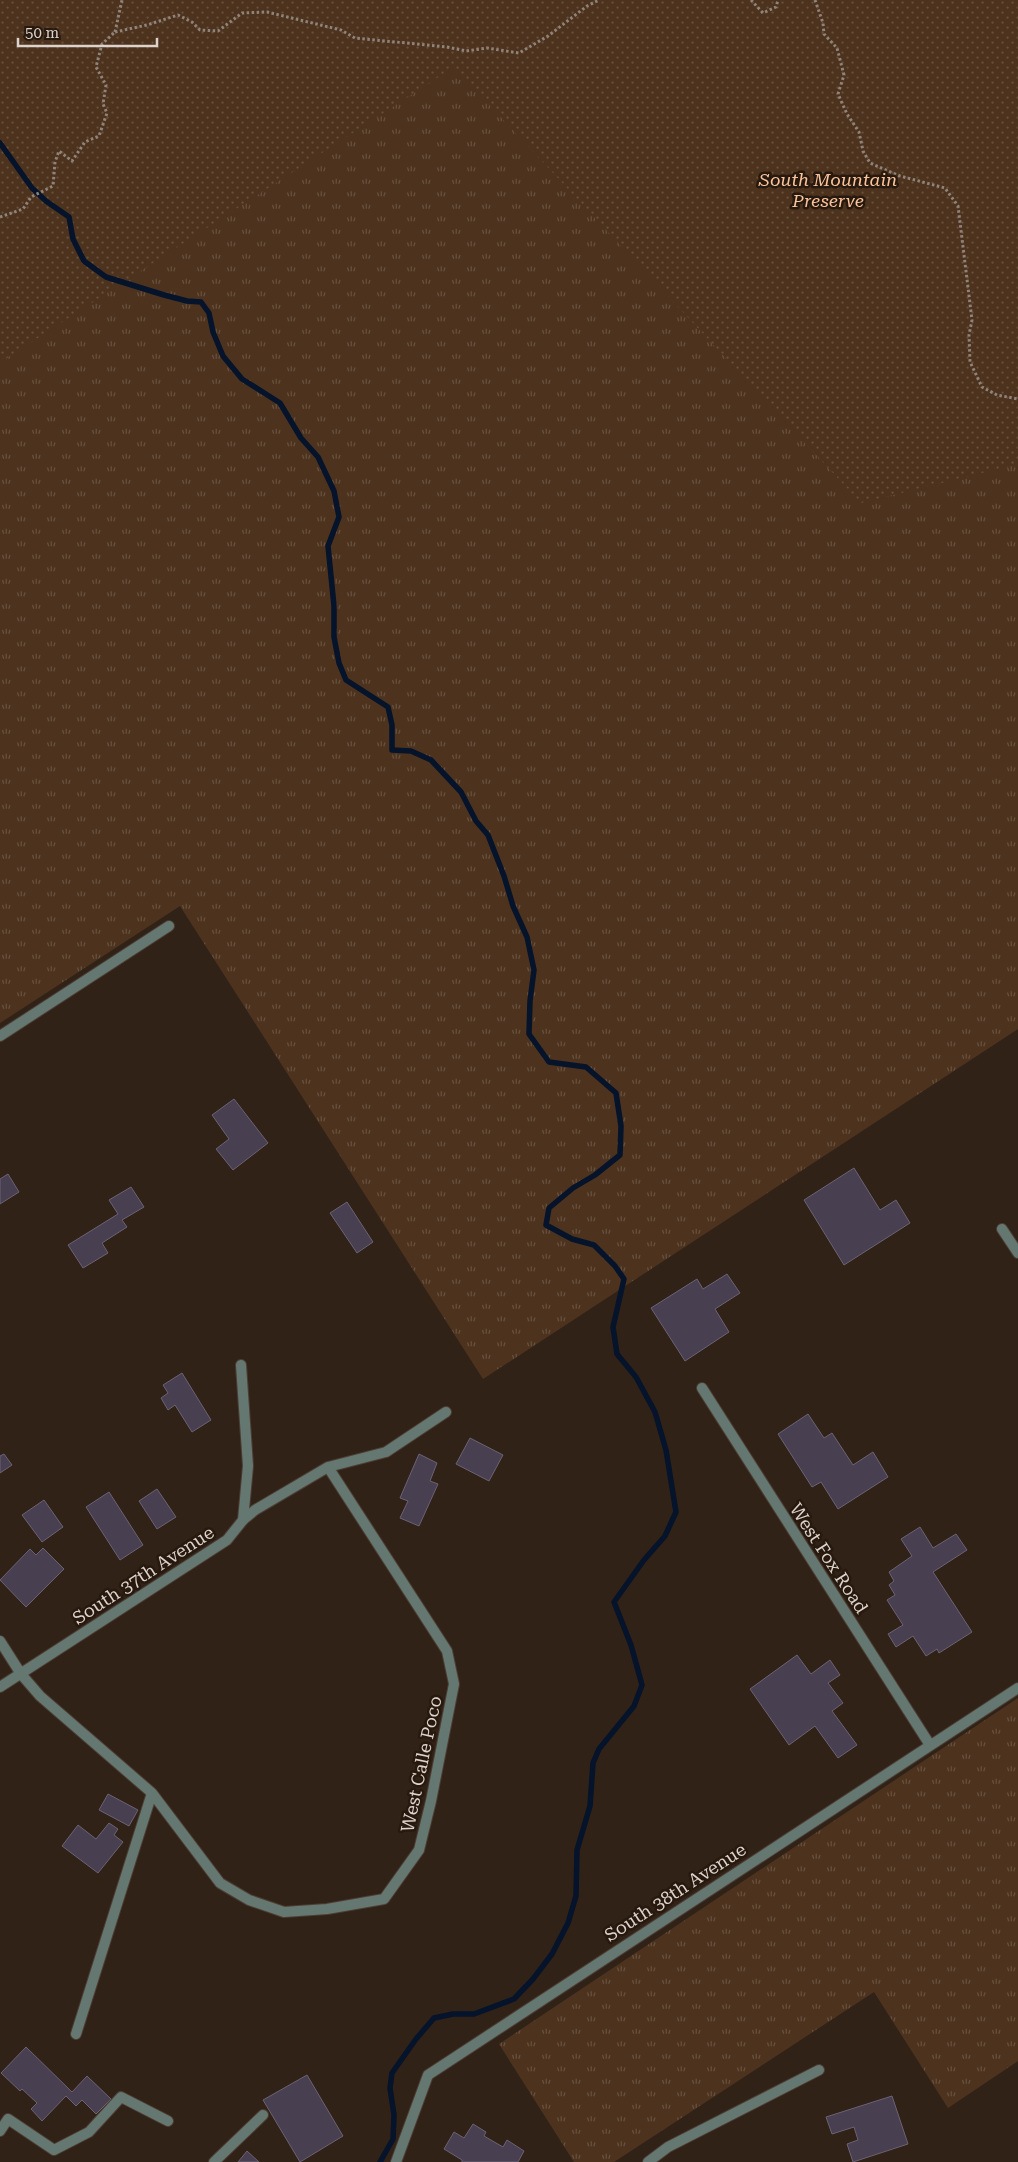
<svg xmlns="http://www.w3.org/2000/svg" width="1018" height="2162" viewBox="0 0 1018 2162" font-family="'Roboto Serif',serif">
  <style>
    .grass { fill: url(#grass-tufts) }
    .park { fill: url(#park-dots) }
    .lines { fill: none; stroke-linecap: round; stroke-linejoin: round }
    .stream { stroke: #05132b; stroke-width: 5.5 }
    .building { fill: #483f50; stroke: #6b6274 }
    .service-casing { stroke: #4d3e34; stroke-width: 12 }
    .minor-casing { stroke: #4d3e34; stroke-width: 12 }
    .path { stroke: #90837a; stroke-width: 3; stroke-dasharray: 2.5 2.5; stroke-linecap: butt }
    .service { stroke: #657771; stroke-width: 10 }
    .minor { stroke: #657771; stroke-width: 10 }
    .labels { text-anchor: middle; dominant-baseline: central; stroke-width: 5; stroke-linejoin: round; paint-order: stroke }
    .park-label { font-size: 18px; font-style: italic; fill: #fbc49c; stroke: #27190e }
    .street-label { font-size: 18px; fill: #ddd3cc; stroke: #27190e }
  </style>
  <defs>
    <pattern id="grass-tufts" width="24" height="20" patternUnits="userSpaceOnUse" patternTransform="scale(1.25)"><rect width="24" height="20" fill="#4d331e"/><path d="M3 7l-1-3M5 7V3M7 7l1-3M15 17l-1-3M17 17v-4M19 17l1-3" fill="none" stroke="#66503e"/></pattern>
    <pattern id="park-dots" width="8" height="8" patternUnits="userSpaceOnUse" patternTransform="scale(1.25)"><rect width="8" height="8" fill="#4d331e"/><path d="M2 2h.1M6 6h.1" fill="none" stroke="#66503e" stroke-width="1.8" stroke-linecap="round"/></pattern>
  </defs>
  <rect width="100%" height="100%" fill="#312217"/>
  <path class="grass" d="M0 0H1018V1029L483 1379 180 906 0 1023Z
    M1018 1698V2061L948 2108 874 1992 614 2162H574L499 2044Z"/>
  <path class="park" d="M0 0H1018V464L861 503 454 67 4 360 0 354Z"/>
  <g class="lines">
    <path class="stream" d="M0 143 32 188 46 201 69 217 73 239 84 261 106 277 164 295 187 301 201 302 209 313 213 332 223 356 242 379 280 403 301 438 318 457 334 491 339 517 328 546 334 606V637L339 663 346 680 388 707 392 725V750L411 751 431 760 461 792 476 821 488 835 504 876 513 906 527 937 534 970 530 1001 529 1034 549 1062 586 1067 616 1093 621 1126 620 1155 595 1175 573 1188 549 1208 546 1225 572 1239 594 1245 615 1266 624 1279 613 1327 617 1354 636 1377 655 1412 666 1450 676 1512 665 1536 644 1560 614 1602 631 1645 642 1685 634 1706 599 1749 593 1763 590 1806 577 1850 576 1896 568 1923 552 1954 533 1979 514 1999 474 2014H453L434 2018 416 2039 392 2073 390 2088 394 2115 393 2139 380 2162"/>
  </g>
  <path class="building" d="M234 1099 268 1143 233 1170 216 1149 229 1139 212 1115Z
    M854 1168 880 1210 896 1200 910 1223 844 1265 804 1200Z
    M8 1174 19 1192 0 1204V1179Z
    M131 1187 144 1207 122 1220 127 1227 102 1243 108 1253 83 1268 68 1245 118 1214 109 1200Z
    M347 1202 373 1242 357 1253 330 1213Z
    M727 1274 740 1293 715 1309 729 1332 685 1361 651 1308 697 1279 703 1289Z
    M182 1373 211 1420 192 1432 175 1405 168 1410 161 1398 168 1393 163 1385Z
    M808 1414 824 1438 832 1433 853 1465 873 1452 888 1477 838 1509 821 1482 812 1487 778 1434Z
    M470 1438 503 1455 489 1481 456 1464Z
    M4 1454 12 1465 0 1473V1456Z
    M419 1454 437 1463 430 1481 438 1484 419 1526 400 1518 408 1501 400 1498Z
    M157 1489 176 1517 157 1529 139 1501Z
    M109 1492 143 1545 120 1560 86 1507Z
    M44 1500 63 1527 42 1542 22 1515Z
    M920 1527 933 1548 956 1534 967 1550 933 1572 972 1632 939 1653 937 1649 926 1656 913 1636 896 1647 888 1634 903 1625 887 1600 895 1595 889 1585 894 1581 889 1572 912 1556 901 1539Z
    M43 1548 64 1569 26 1607 0 1580 30 1549 36 1555Z
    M797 1655 811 1674 830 1660 840 1675 828 1683 843 1703 832 1711 857 1745 838 1758 815 1726 789 1745 750 1689Z
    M108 1794 138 1810 129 1826 99 1810Z
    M109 1823 118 1829 114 1835 123 1842 98 1873 62 1846 78 1825 96 1839Z
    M26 2047 72 2092 87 2076 111 2099 96 2114 82 2100 76 2106 66 2096 42 2121 31 2109 37 2103 22 2089 20 2091 1 2073Z
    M307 2075 343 2136 300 2162 263 2100Z
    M892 2096 908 2144 853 2162 847 2144 858 2140 854 2127 832 2134 826 2117Z
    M473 2124 486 2132 484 2136 503 2147 507 2140 524 2151 518 2162H462V2160L444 2149 454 2132 464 2138Z
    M247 2151 259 2162H238Z"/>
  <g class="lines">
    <g class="service-casing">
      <path id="service" d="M243 1520 255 1510 328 1467 386 1452 446 1412
        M21 1674 40 1696 152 1793 76 2034
        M152 1793 220 1883 249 1900 284 1912 327 1909 384 1899 419 1850 431 1801 454 1684 447 1651 328 1467
        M0 2131 8 2119 54 2150 89 2132 121 2097 168 2121
        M214 2162 263 2115
        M648 2162 668 2147 819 2070"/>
    </g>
    <g class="minor-casing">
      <path id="minor" d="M0 1036 169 926
        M1002 1229 1018 1253
        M702 1388 930 1745
        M0 1641 21 1674
        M0 1687 227 1540 243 1520 248 1466 241 1365
        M396 2162 428 2075 1018 1688"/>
    </g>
    <path class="path" d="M751 0 763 13 776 7 778 0
      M815 0 823 23 824 34 837 48 844 75 838 94 847 114 859 132 863 151 870 163 900 176 945 188 958 206 972 320 969 335 970 362 982 387 997 395 1018 399
      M115 32 147 25 178 15 192 22 200 30 218 31 242 13 267 12 341 30 355 38 447 47 466 51 487 48 519 53 548 36 587 6 599 0
      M115 32 122 0
      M0 217 23 209 31 197 53 186 55 162 59 151 72 161 85 142 99 136 107 113 103 104 106 85 96 67 102 44 115 32"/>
    <use href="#service" class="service"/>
    <use href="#minor" class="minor"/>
  </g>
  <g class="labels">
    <g class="park-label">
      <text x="828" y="179">South Mountain<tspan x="828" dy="21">Preserve</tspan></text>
    </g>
    <g class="street-label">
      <text transform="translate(829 1558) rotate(57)">West Fox Road</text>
      <text transform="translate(143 1575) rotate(-33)">South 37th Avenue</text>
      <text transform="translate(421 1764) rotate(-78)">West Calle Poco</text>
      <text transform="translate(675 1892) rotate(-33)">South 38th Avenue</text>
    </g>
  </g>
  <path d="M18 38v8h139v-8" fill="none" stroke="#ddd3cc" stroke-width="2.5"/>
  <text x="25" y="38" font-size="15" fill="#ddd3cc" stroke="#27190e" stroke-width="4" paint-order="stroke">50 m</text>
</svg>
